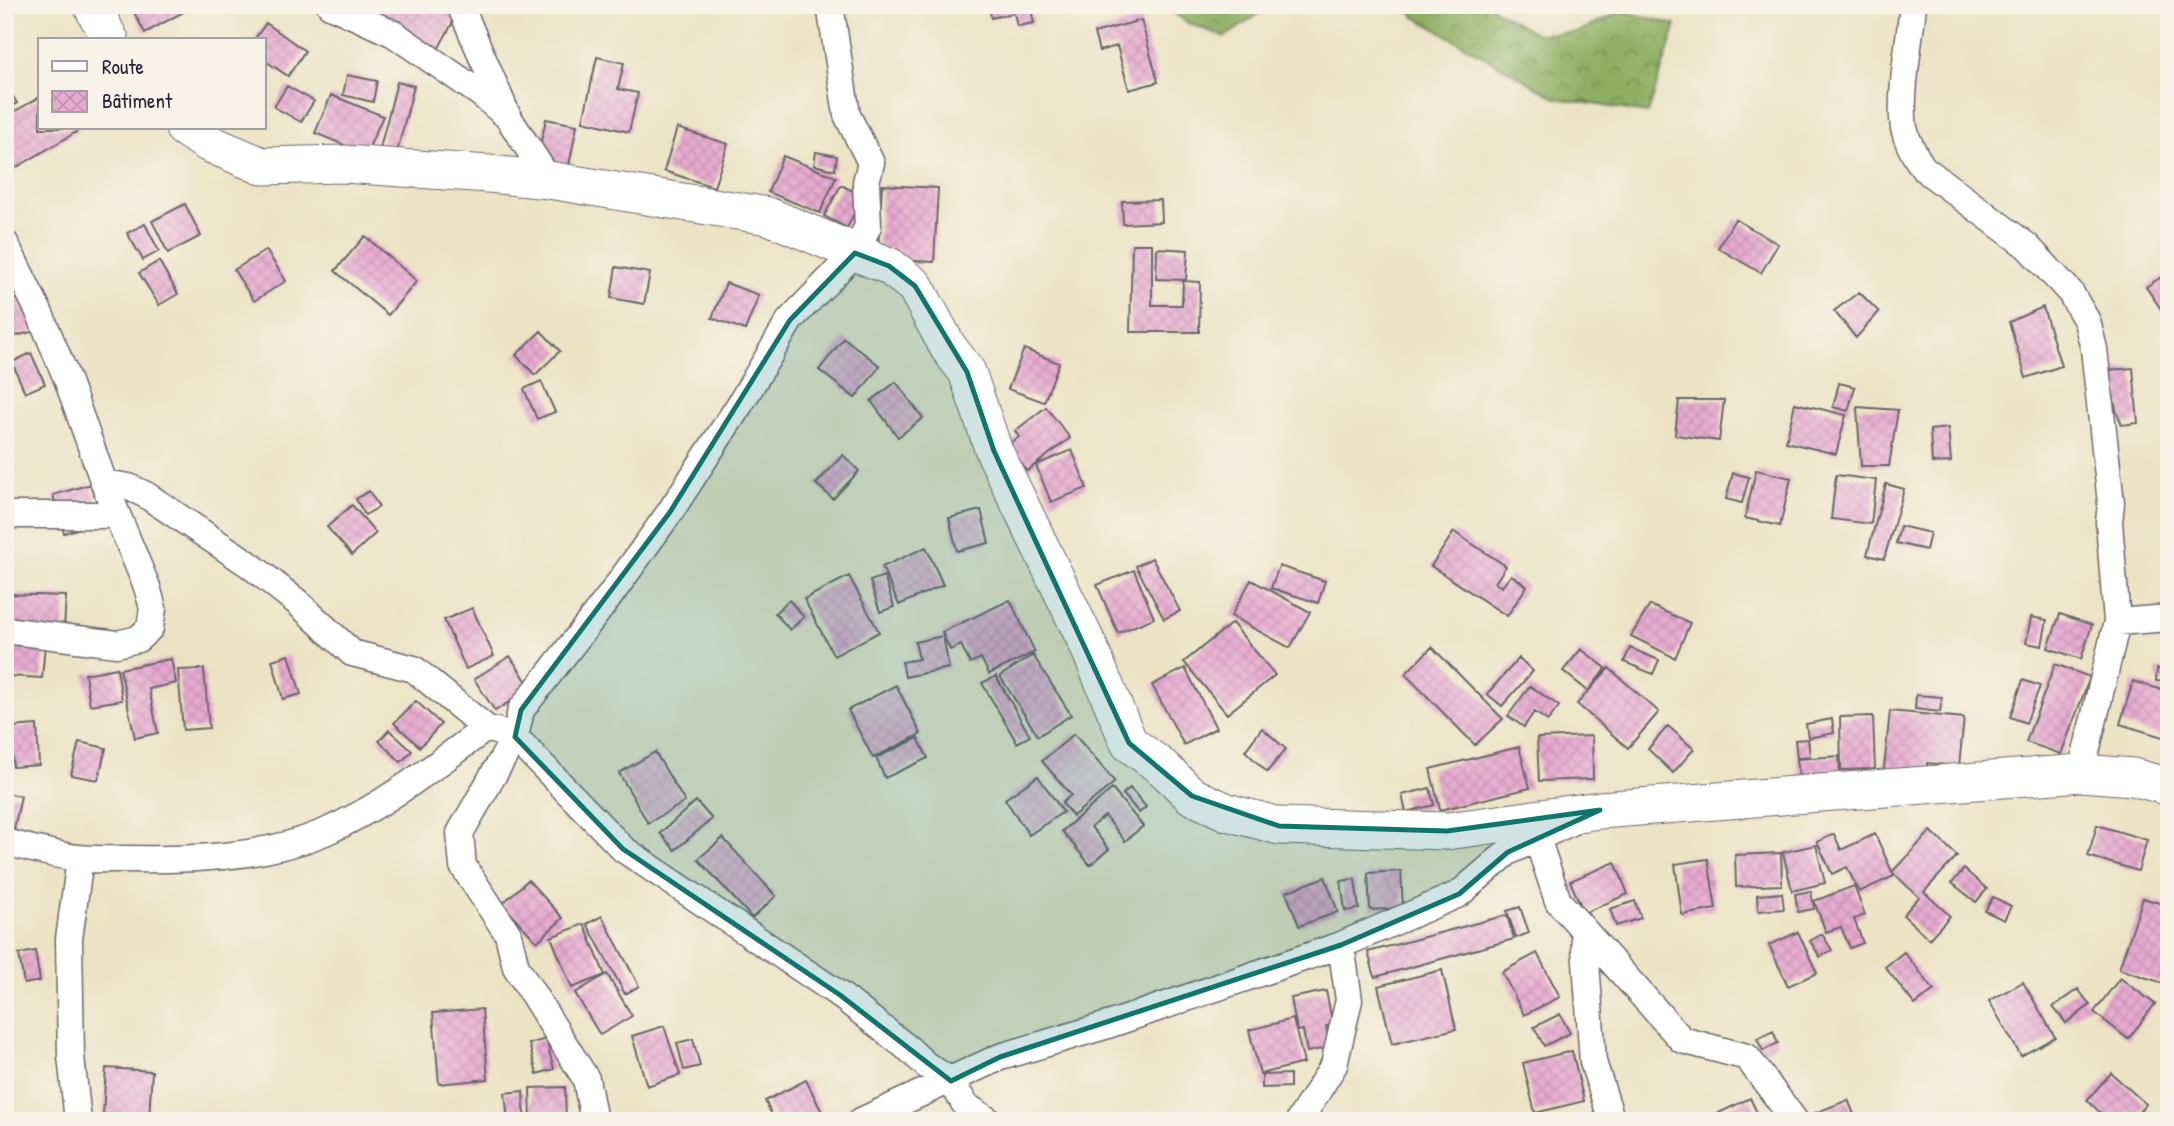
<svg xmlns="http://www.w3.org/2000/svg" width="2174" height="1126" viewBox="0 0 2174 1126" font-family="'Patrick Hand',sans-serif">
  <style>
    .forest { fill: url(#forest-crowns); stroke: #58684e; stroke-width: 2 }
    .building { fill: url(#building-cross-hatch) }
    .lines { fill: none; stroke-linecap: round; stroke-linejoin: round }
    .minor-casing { stroke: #69666b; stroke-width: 29 }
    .secondary-casing { stroke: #69666b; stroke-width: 39 }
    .minor { stroke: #fff; stroke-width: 26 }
    .secondary { stroke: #fff; stroke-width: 37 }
    .marked { fill: #0f766e; fill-opacity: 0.2; stroke: #0f766e; stroke-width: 5; stroke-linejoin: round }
  </style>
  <defs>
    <pattern id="forest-crowns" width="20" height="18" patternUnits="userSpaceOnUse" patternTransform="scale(1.75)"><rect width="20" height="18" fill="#8eaf62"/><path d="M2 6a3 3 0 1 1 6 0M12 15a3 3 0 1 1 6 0" fill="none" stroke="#748e52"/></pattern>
    <pattern id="building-cross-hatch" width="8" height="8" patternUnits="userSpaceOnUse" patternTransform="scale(1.75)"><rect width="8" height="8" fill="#e7aad0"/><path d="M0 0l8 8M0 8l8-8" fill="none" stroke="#c692b4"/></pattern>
  </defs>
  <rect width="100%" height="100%" fill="#f7f3e8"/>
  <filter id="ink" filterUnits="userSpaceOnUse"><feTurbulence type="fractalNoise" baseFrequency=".0143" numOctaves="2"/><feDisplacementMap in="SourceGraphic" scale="14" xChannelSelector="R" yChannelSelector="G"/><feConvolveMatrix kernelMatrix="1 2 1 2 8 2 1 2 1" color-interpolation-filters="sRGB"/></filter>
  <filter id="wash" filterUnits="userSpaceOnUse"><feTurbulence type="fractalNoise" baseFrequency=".00686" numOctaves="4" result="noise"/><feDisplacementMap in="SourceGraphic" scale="28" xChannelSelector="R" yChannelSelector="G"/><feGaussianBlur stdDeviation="1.57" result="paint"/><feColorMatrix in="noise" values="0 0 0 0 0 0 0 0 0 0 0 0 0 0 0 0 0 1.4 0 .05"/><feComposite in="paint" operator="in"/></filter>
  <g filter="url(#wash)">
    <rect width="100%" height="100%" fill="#ece3c4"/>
    <path class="forest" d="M1163 5H1272L1225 37 1188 23Z
      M1404 5H1491L1494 9 1537 34 1578 32 1622 11 1676 25 1648 113 1556 98 1415 17Z"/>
    <g id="blocks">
      <path class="building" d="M130 5H196L145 33Z
        M382 5H438L457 15 437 51 375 18Z
        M989 5H1030L1034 23 1017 26 1014 13 991 18Z
        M1141 20 1158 82 1129 90 1117 46 1099 51 1094 33Z
        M266 23 305 51 288 76 264 60V40H254Z
        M597 57 624 63 618 89 638 93 629 132 583 121Z
        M347 75 377 81 373 102 343 95Z
        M397 82 414 86 395 160 378 156Z
        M5 83 17 103 5 109Z
        M287 86 314 101 301 122 274 107Z
        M331 95 383 116 366 154 315 133Z
        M40 97V128H83L14 169 5 155V117Z
        M546 119 577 125 569 166 537 160Z
        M677 128 728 144 714 187 664 171Z
        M816 152 837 156 835 170 814 165Z
        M783 156 836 177 820 213 768 192Z
        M841 185 863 196 847 228 824 216Z
        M882 185 938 188 934 262 898 260 899 250 878 249Z
        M1161 200 1162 222 1123 224 1122 201Z
        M185 204 201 236 168 253 152 221Z
        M1735 219 1778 244 1761 273 1718 248Z
        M145 224 159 251 143 260 127 233Z
        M365 236 417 281 388 315 335 271Z
        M1132 244H1152V305H1182L1183 281 1200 282 1199 332H1130Z
        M1157 248 1188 250 1186 280 1156 279Z
        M266 250 286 281 254 301 234 270Z
        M159 261 178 294 159 305 139 273Z
        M616 267 650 273 644 304 611 298Z
        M2169 272V321L2146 287Z
        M726 283 759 295 745 330 712 318Z
        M1859 292 1879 312 1856 338 1834 311Z
        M25 296 35 331 12 337 5 313V302Z
        M2043 307 2061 366 2026 378 2009 322Z
        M541 331 560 351 535 375 516 355Z
        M844 338 880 366 855 398 819 370Z
        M1024 349 1059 363 1044 402 1008 389Z
        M31 353 45 384 25 393 12 362Z
        M2133 368 2138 423 2122 425 2116 410 2108 370Z
        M541 381 555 412 537 419 524 389Z
        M896 382 923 418 898 437 871 401Z
        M1839 383 1855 387 1848 411 1833 407Z
        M1679 400H1724L1719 441 1675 435Z
        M1795 403 1846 415 1836 454 1786 442Z
        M1046 407 1070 438 1027 471 1007 445 1019 437 1015 431Z
        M1857 407 1898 410 1889 466H1861Z
        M1948 428 1951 462 1932 463 1930 430Z
        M1072 450 1087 488 1051 502 1036 465Z
        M843 455 859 471 833 499 816 484Z
        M1756 470 1791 478 1780 526 1745 518Z
        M1733 473 1749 477 1742 503 1726 499Z
        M1836 475 1876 480 1871 524 1831 519Z
        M91 484 103 521 64 533 53 495Z
        M1886 484 1904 489 1884 559 1867 555Z
        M369 491 379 507 365 515 356 499Z
        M352 505 376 533 352 555 327 527Z
        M981 510 989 543 957 551 949 518Z
        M1900 526 1930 533 1926 550 1896 543Z
        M1454 532 1506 566 1495 583 1502 587 1511 575 1527 586 1507 616 1431 566Z
        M926 547 943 585 899 605 882 567Z
        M1152 558 1180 611 1164 619 1136 566Z
        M1279 566 1325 581 1318 603 1271 588Z
        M1134 570 1154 618 1118 633 1097 585Z
        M849 576 879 632 834 656 804 599Z
        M884 576 894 607 880 612 870 581Z
        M1251 580 1310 612 1290 648 1231 616Z
        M5 594 66 596 64 629 5 627Z
        M789 600 804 617 790 630 775 613Z
        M1010 600 1035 652 989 674 981 658 970 663 961 645 950 650 942 632Z
        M1650 605 1690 623 1675 658 1631 636Z
        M472 608 494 656 466 669 444 620Z
        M2060 614 2092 625 2081 659 2048 648Z
        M2031 617 2047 620 2042 646 2026 643Z
        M1232 623 1275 675 1227 714 1184 662Z
        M943 636 949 668 905 677 902 662 919 659 915 642Z
        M12 643 45 645 42 678 9 676Z
        M1432 647 1503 719 1475 745 1405 674Z
        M1630 648 1659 660 1653 674 1624 662Z
        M1581 649 1606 668 1588 691 1563 671Z
        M289 655 301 694 283 699 272 660Z
        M1033 655 1071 715 1038 736 1000 676Z
        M510 656 531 688 495 711 474 679Z
        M1519 658 1533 671 1502 706 1487 694Z
        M171 659 176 683 149 689 158 733 135 738 120 669Z
        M2055 664 2090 677 2061 754 2026 742Z
        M117 668 122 700 90 705 85 674Z
        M1185 668 1216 728 1184 745 1152 685Z
        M1609 668 1659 712 1628 748 1577 704Z
        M204 669 209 728 183 730 178 670Z
        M2157 669 2169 670V682L2156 681Z
        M996 676 1030 736 1017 743 982 683Z
        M2023 680 2040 686 2026 723 2010 717Z
        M2133 681 2169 692V739L2120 724Z
        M896 685 921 734 873 758 848 710Z
        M1530 686 1559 706 1548 721 1534 712 1524 727 1508 716Z
        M1916 695 1942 697 1940 712 1915 709Z
        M416 701 441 724 420 747 394 723Z
        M1890 711 1964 718 1959 766 1927 763 1925 782 1883 778Z
        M1873 716 1875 769 1841 770 1840 717Z
        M1832 719 1834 733 1808 738 1806 724Z
        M37 725 39 765 13 767 10 727Z
        M1668 726 1694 749 1673 773 1648 749Z
        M1262 728 1286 749 1267 772 1245 751Z
        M389 730 412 751 401 762 379 741Z
        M1074 734 1115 782 1073 816 1062 803 1071 795 1042 761Z
        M1592 736 1593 779 1539 781 1537 738Z
        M918 738 928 758 885 778 876 758Z
        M1808 739 1810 756 1797 758 1795 740Z
        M79 742 106 748 98 780 71 775Z
        M1519 747 1530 788 1440 810 1430 769Z
        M655 752 685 802 648 823 619 773Z
        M1839 756 1840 774 1799 778 1797 759Z
        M1038 776 1063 812 1029 835 1005 799Z
        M1130 788 1146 807 1139 813 1123 794Z
        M1430 788 1434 805 1406 812 1402 795Z
        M1112 789 1143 826 1125 841 1105 816 1091 827 1109 849 1090 865 1062 831Z
        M5 793 21 796 13 834 5 832Z
        M696 801 712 819 675 850 660 833Z
        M2097 825 2147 840 2138 871 2088 856Z
        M1931 831 1957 856 1924 892 1950 916 1929 939 1903 915 1919 897 1892 872Z
        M1834 834 1841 850 1875 834 1894 876 1859 892 1847 867 1832 874 1817 842Z
        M723 838 776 896 752 918 698 859Z
        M1816 845 1825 883 1792 891 1783 852Z
        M1781 853 1782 885 1736 887 1735 855Z
        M1708 859 1716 909 1682 915 1675 864Z
        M1615 862 1628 894 1584 913 1570 881Z
        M1964 869 1987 889 1976 902 1952 883Z
        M1401 871 1403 908 1370 910 1368 873Z
        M1325 877 1338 912 1299 926 1286 892Z
        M1355 879 1359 909 1345 911 1341 881Z
        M528 880 563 918 537 942 502 904Z
        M1854 886 1865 915 1854 919 1863 943 1850 948 1841 927 1826 932 1814 901Z
        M1811 891 1814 909 1798 912 1795 894Z
        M1782 893 1784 909 1758 911 1757 895Z
        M1993 897 2011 906 2004 920 1985 911Z
        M2143 898 2169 906V985L2119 969Z
        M1635 901 1641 918 1616 926 1610 909Z
        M1520 907 1529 933 1516 938 1507 911Z
        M1507 915 1514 939 1375 977 1368 952Z
        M602 916 639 986 625 994 587 924Z
        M584 924 605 975 572 988 551 937Z
        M1798 932 1817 973 1788 986 1769 945Z
        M1822 934 1832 950 1820 957 1810 941Z
        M5 951H10V988H5Z
        M35 951 40 981 24 984 19 954Z
        M1904 952 1934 990 1915 1005 1885 967Z
        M1537 953 1560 997 1524 1015 1502 972Z
        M1442 970 1456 1029 1392 1044 1378 986Z
        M607 974 632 1016 600 1035 575 993Z
        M2120 978 2155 1004 2128 1039 2094 1012Z
        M2023 982 2055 1037 2021 1056 1989 1001Z
        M2078 989 2090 1005 2066 1023 2053 1007Z
        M1326 991 1333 1025 1326 1026 1330 1047 1307 1052 1303 1030 1297 1031 1291 998Z
        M482 1009 488 1079 439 1084 433 1013Z
        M1560 1014 1570 1033 1544 1046 1534 1027Z
        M1293 1019 1304 1063 1260 1074 1249 1030Z
        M664 1026 680 1075 647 1086 632 1036Z
        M1773 1031 1778 1043 1763 1051 1757 1039Z
        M546 1039 554 1069 537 1074 529 1044Z
        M693 1039 700 1066 684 1070 677 1043Z
        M1572 1051 1584 1101 1535 1113 1523 1063Z
        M106 1068 152 1071 149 1117 103 1114Z
        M2111 1073 2146 1104 2131 1121H2109L2087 1100Z
        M1290 1074V1087L1262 1088V1075Z
        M806 1080 824 1116 815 1121H775L765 1101Z
        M565 1087 566 1121H531L530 1088Z
        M523 1091 525 1121H508L505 1093Z
        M1750 1098 1761 1121H1702Z
        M1848 1100 1857 1121H1814L1812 1114Z"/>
    </g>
  </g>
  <g filter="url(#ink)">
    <use href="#blocks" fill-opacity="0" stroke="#69666b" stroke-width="2"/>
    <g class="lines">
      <g class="minor-casing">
        <path id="minor" d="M330 5 394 34 481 94 508 117
          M460 5 508 117 549 180
          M1913 5C1910 39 1899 96 1904 128 1907 142 1915 156 1923 168L2027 246 2070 292 2087 321 2094 349 2111 503 2109 522 2117 622 2081 773
          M5 243 40 314 67 379 104 483 147 587 153 608 150 628 138 639 117 644 5 630
          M104 483 129 487 146 495 250 565 297 602 352 653 414 669 486 728 515 737 623 849 840 995 910 1050 926 1065 951 1081 966 1106 989 1121
          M5 515H117
          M2117 622 2169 618
          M1537 838 1558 901 1682 1040 1747 1057 1795 1121
          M5 842C29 848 54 855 78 858 93 860 110 859 126 859 192 860 264 858 325 832 384 806 435 766 486 728
          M1584 933 1593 1062 1612 1121
          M78 1121 71 1056 69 939 80 859
          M594 1121 586 1079 516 967 508 934 463 866 460 833 515 737 521 710 609 597 670 512 742 401 790 320 855 253 868 226 866 182 871 163 847 115 830 5
          M861 1121 1000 1057 1108 1025 1341 945 1459 894 1508 852 1571 822
          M1299 1121 1334 1065 1349 1000 1341 945"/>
      </g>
      <g class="secondary-casing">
        <path id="secondary" d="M92 5 110 40
          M184 128 208 143 262 166 344 164 489 174 549 180 768 216 889 266 915 286 948 347 967 372 994 451 1088 645 1129 743 1163 768 1192 796 1227 812 1279 826 1447 831 1600 810 2081 773 2133 777 2169 787"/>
      </g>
      <use href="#minor" class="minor"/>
      <use href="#secondary" class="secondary"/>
    </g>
  </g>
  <path class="marked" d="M855 253 889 266 915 286 967 372 994 451 1129 743 1192 796 1279 826 1447 831 1600 810 1508 852 1459 894 1341 945 1000 1057 951 1081 840 995 623 849 515 737 521 710 670 512 790 320Z"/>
  <rect width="2174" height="1126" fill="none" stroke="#f7f3e8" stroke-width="28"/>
  <rect x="38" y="38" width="228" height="91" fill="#f7f3e8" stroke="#a29fa3" stroke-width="2"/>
  <rect x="52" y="61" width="35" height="10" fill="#ffffff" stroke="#a29fa3" stroke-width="2"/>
  <text x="102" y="74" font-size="21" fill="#22223b">Route</text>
  <rect x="52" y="91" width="35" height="21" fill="url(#building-cross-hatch)" stroke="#a29fa3" stroke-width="2"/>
  <text x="102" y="108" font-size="21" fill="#22223b">Bâtiment</text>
</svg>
